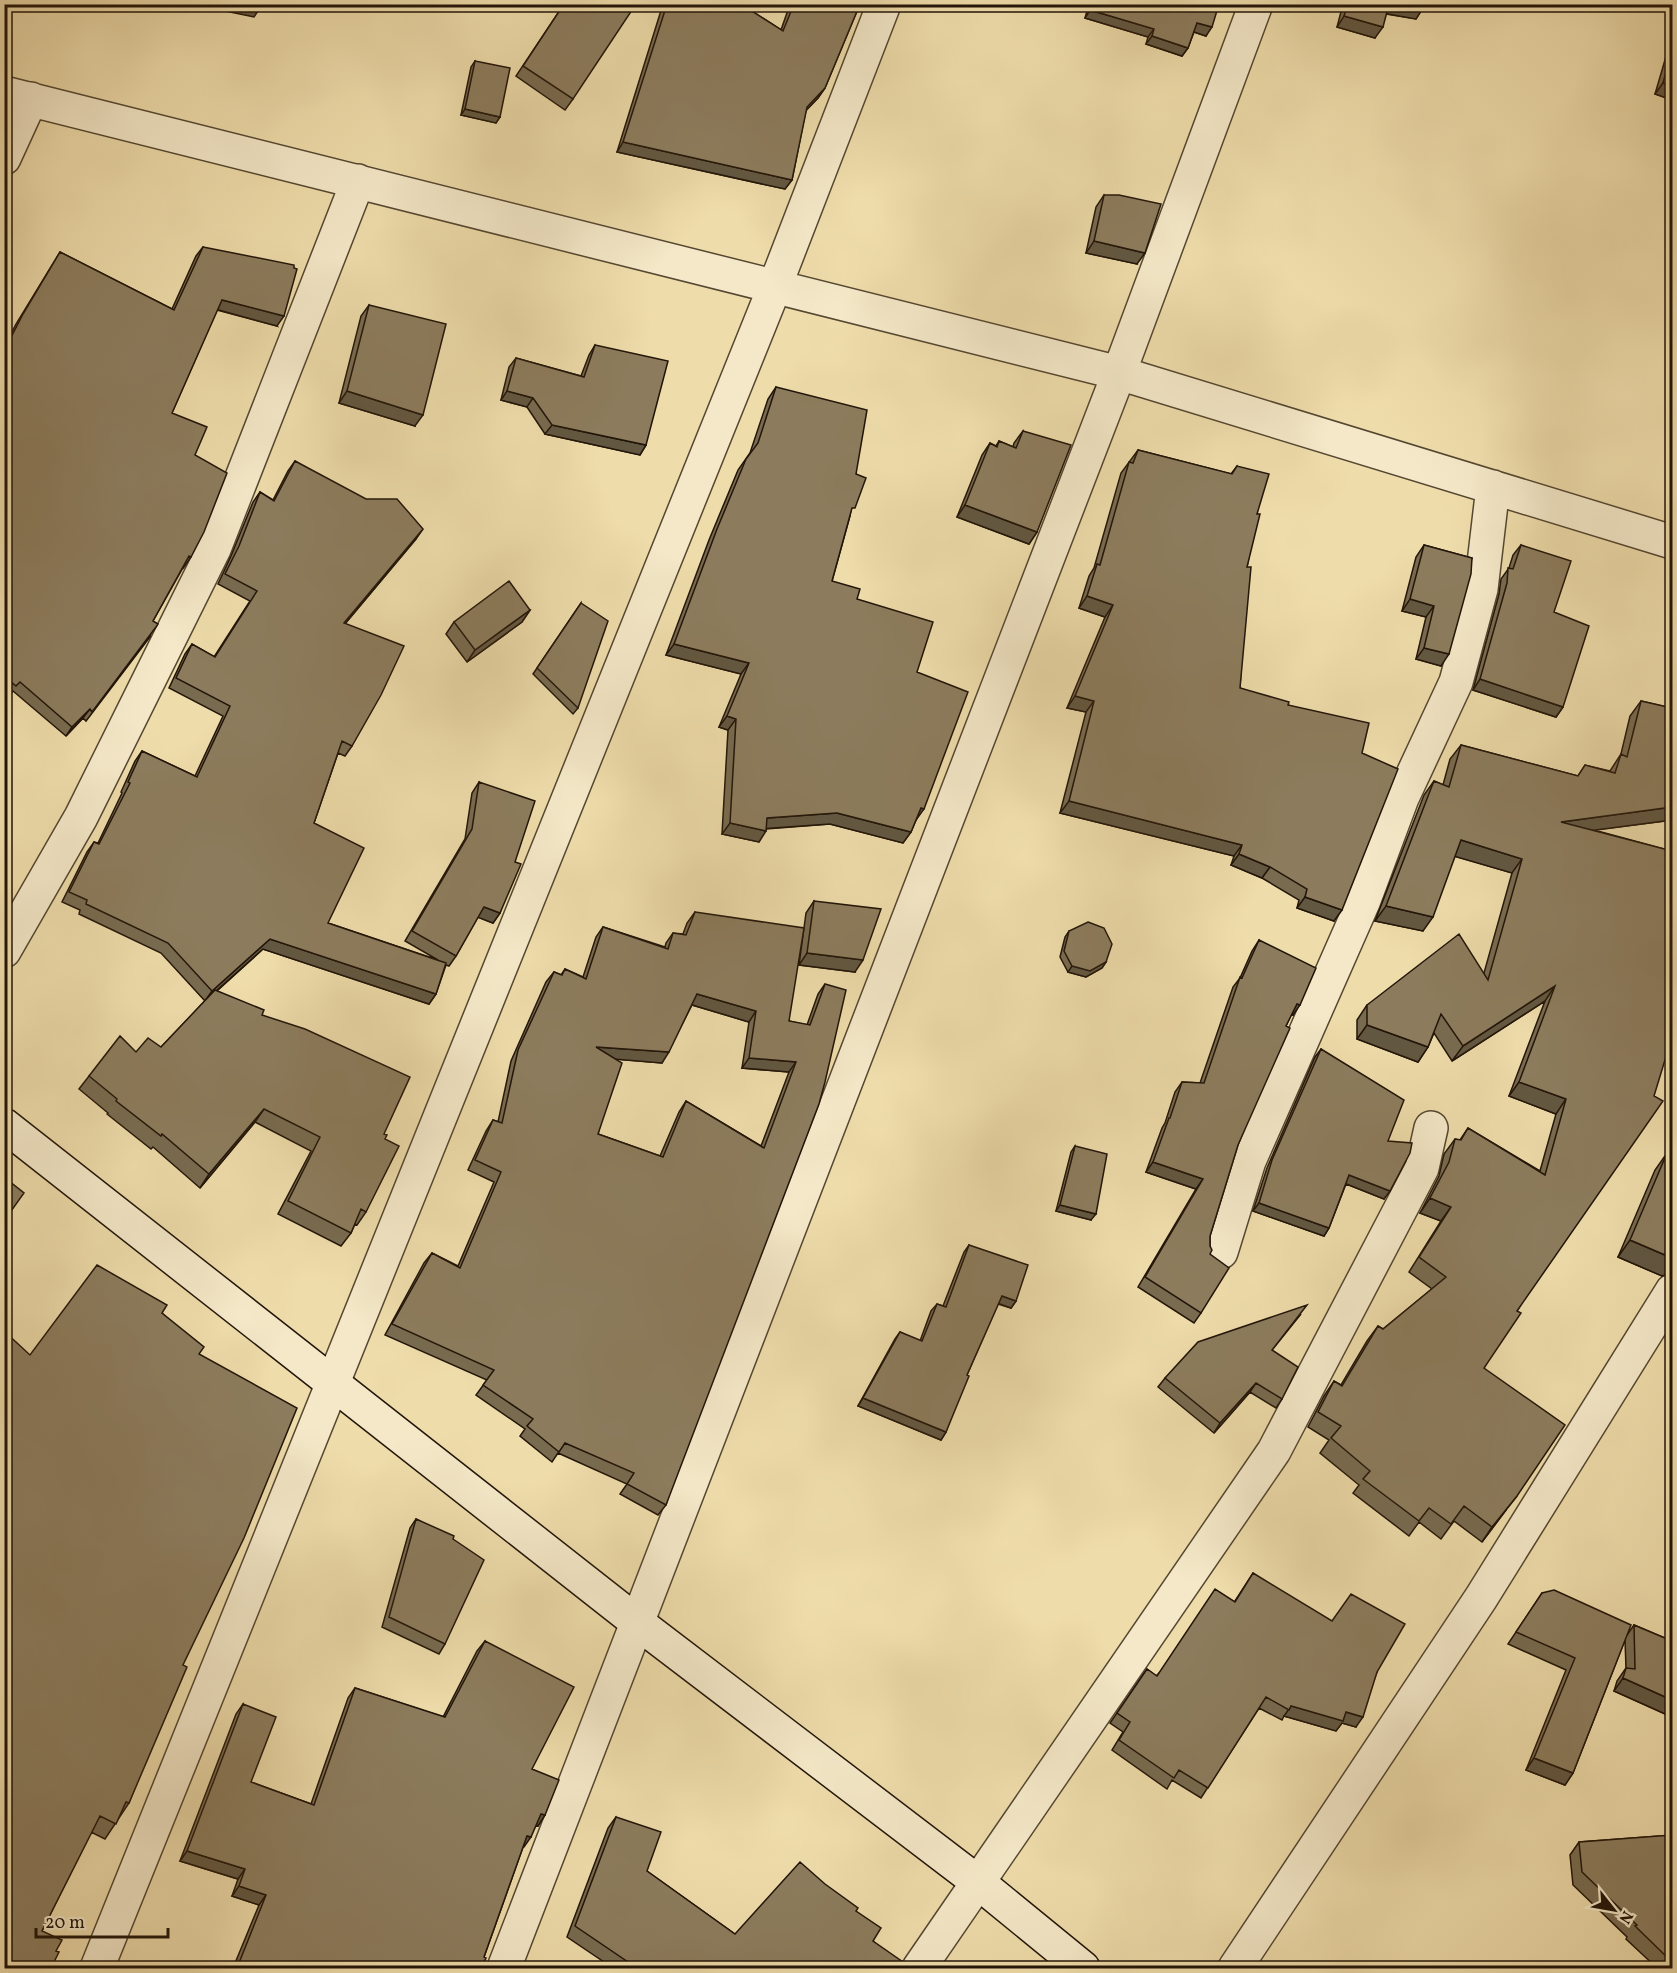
<svg xmlns="http://www.w3.org/2000/svg" width="1677" height="1973" viewBox="0 0 1677 1973" font-family="Vollkorn,serif">
  <style>
    .lines { fill: none; stroke-linecap: round; stroke-linejoin: round }
    .street-casing { stroke: #554731; stroke-width: 36 }
    .secondary-casing { stroke: #221509; stroke-width: 36 }
    .street { stroke: #f4e8c8; stroke-width: 33 }
    .secondary { stroke: #f4e8c8; stroke-width: 33 }
    .wall { fill: #786b50; stroke: #221509; stroke-width: 1.5; fill-rule: evenodd }
    .shaded-wall { fill: #625741; stroke: #221509; stroke-width: 1.5 }
    .building { fill: #8c7c5d; stroke: #221509; stroke-width: 1.5; fill-rule: evenodd }
  </style>
  <rect width="100%" height="100%" fill="#eedcaa"/>
  <filter id="stains"><feTurbulence type="fractalNoise" baseFrequency=".00333" numOctaves="4"/><feColorMatrix values="0 0 0 0 .2 0 0 0 0 .09 0 0 0 0 .02 0 0 0 .5 -.17"/></filter>
  <radialGradient id="worn" r=".72"><stop offset=".6" stop-color="#630" stop-opacity="0"/><stop offset="1" stop-color="#630" stop-opacity=".3"/></radialGradient>
  <g class="lines">
    <g class="street-casing">
      <path id="street" d="M4 93 1119 373 1672 542
        M4 158 31 99
        M4 951 81 817 214 549 358 181
        M1221 1252 1249 1161 1364 900 1402 798 1456 682 1481 589 1493 487
        M97 1968 775 286 884 4
        M504 1968 1119 373 1256 4
        M919 1968 1274 1451 1422 1168 1431 1128
        M1235 1968 1481 1598 1672 1291"/>
    </g>
    <g class="secondary-casing">
      <path id="secondary" d="M4 1125 638 1623 979 1883 1083 1968"/>
    </g>
    <use href="#street" class="street"/>
    <use href="#secondary" class="secondary"/>
  </g>
  <path class="wall" d="M564 4 573 99 565 110 516 76Z
    M663 4H741L781 30 790 4H860L825 88 818 98 806 110 792 180 785 189 617 152Z
    M1089 4H1219L1206 36 1194 32 1188 48 1182 56 1146 44 1148 37 1085 18Z
    M1343 4H1424L1423 8 1416 19 1386 14 1375 38 1337 27Z
    M1672 36V100L1655 94Z
    M475 61 500 117 496 123 461 115 471 67Z
    M1104 195 1137 264 1086 253 1096 207Z
    M203 247 277 326 217 310 172 413 195 455 191 557 184 567V566L153 621 150 637 86 721 83 718 66 736 13 691 9 696 4 692V347L16 324 60 252 172 309 196 256Z
    M369 305 415 426 339 403 361 316Z
    M595 345 646 445 640 455 545 434 527 407 501 400 509 367 516 358 581 376 589 355Z
    M776 387 856 474 850 516 832 581 857 599 917 672 916 820 911 832 903 843 830 824 766 829 759 842 722 834 728 730 719 727 741 674 666 655 709 540 738 470 750 453 768 399Z
    M1023 431 1037 532 1029 544 957 517 982 455 990 443 996 446 999 441 1013 447 1014 443Z
    M1138 450 1231 474 1237 466 1257 514 1247 567 1240 688 1288 705 1362 753 1334 921 1297 908 1299 900 1262 878 1231 865 1234 856 1060 813 1086 712 1067 708 1105 617 1079 608 1089 576 1094 568 1121 473Z
    M295 461 416 539 345 624 352 746 345 756 338 753 314 823 328 923 438 960 405 941 465 839 472 793 479 782 515 862 500 913 493 923 478 917 456 956 449 966 446 965 436 994 429 1004 263 949 217 991 262 1015 384 1134 385 1139 366 1212 357 1225 355 1224 351 1233 341 1246 278 1214 311 1151 255 1122 200 1188 153 1147 151 1149 107 1114 108 1113 79 1089 89 1076 136 1052 161 1047 205 1001 161 953 79 914 80 910 62 902 87 852 94 842 98 843 122 793 121 792 135 761 142 751 195 776 223 716 169 688 185 654 192 644 214 657 250 601 218 584 231 556 253 502 260 492 273 500 288 471Z
    M1424 545 1472 558 1441 666 1416 659 1426 617 1402 611 1416 557Z
    M1521 545 1554 612 1563 707 1556 717 1473 690 1499 594 1501 579 1509 568 1513 555Z
    M581 603 578 708 573 714 533 674Z
    M530 610 522 622 467 662 446 634 454 622Z
    M1641 701 1672 708V820L1594 830 1672 851V1054L1667 1053 1484 1368 1506 1510 1482 1542 1454 1521 1441 1539 1419 1522 1409 1536 1353 1493 1359 1485 1320 1453 1329 1440 1308 1427 1324 1396 1334 1381 1341 1385 1367 1341 1378 1326 1383 1329 1432 1289 1409 1272 1441 1221 1420 1213 1439 1176 1444 1154 1455 1139 1460 1140 1468 1128 1540 1171 1556 1114 1509 1096 1545 1001 1452 1061 1434 1033 1428 1047 1418 1062 1357 1039V1020L1367 1005 1484 973 1512 873 1455 856 1423 931 1375 921 1424 795 1434 781 1443 785 1450 759 1461 745 1578 776 1585 765 1610 771 1621 754 1630 716Z
    M814 901 855 972 799 965 806 913Z
    M695 912 789 1021 807 1025 818 994 825 984 666 1505 658 1515 620 1494 627 1484 558 1453 552 1462 520 1436 525 1429 476 1395 487 1380 385 1335 424 1263 432 1253 458 1266 494 1182 468 1170 486 1131 493 1120 498 1122 511 1061 546 982 554 972 561 975 565 969 583 977 596 937 603 927 665 947 666 943 673 933 683 934 687 923ZM692 1005 749 1022 742 1068 789 1072 761 1146 686 1101 679 1112 660 1156 598 1134 616 1059 662 1063Z
    M1069 931 1106 962 1102 968 1086 977 1068 972 1060 957 1065 937Z
    M1259 940 1293 1015H1291L1286 1026 1238 1145 1210 1236V1254L1201 1313 1194 1323 1138 1287 1196 1189 1146 1172 1162 1128 1165 1123 1175 1092 1182 1082 1200 1083 1233 987 1240 978 1252 951Z
    M1321 1049 1388 1141 1384 1199 1346 1184 1329 1228 1324 1236 1253 1211 1267 1168 1315 1057Z
    M1075 1146 1091 1220 1056 1211 1071 1152Z
    M1667 1153 1662 1276 1618 1257 1655 1170Z
    M969 1245 1016 1301 1011 1308 998 1304 967 1375 946 1432 941 1440 858 1406 895 1339 900 1332 920 1341 931 1311 937 1304 943 1306 964 1252Z
    M162 1313 199 1354 183 1665 129 1803 105 1839 91 1832 42 1931 56 1951 4 1968 30 1355Z
    M1301 1314 1272 1350 1282 1399 1276 1408 1250 1392 1214 1433 1158 1387 1165 1378Z
    M416 1519 453 1539 445 1644 439 1654 382 1627 410 1528Z
    M1253 1573 1377 1672 1356 1727 1342 1723 1336 1731 1284 1716 1282 1720 1259 1708 1201 1798 1172 1780 1167 1789 1112 1750 1123 1732 1110 1723 1147 1669 1156 1676 1235 1601Z
    M1542 1593 1627 1635 1634 1625 1672 1641V1717L1614 1691 1617 1681 1626 1668 1625 1640 1573 1773 1565 1785 1526 1770 1566 1670 1508 1644Z
    M485 1641 532 1769 545 1815 538 1826 536 1825 523 1847 484 1957 481 1968H233L259 1905 232 1896 238 1879 180 1861 236 1714 243 1704 251 1782 311 1804 348 1698 355 1688 443 1717 477 1651Z
    M616 1817 647 1871 735 1934 856 1911 873 1941 902 1968H613L567 1937 608 1828Z
    M1672 1835V1968H1657L1626 1939 1627 1937 1573 1885 1570 1855 1579 1842Z"/>
  <path class="shaded-wall" d="M191 4H225L258 11 254 17Z
    M1388 4H1404L1423 8 1416 19 1382 13Z
    M1090 10 1154 29 1148 37 1085 18Z
    M1344 16 1383 27 1375 38 1337 27Z
    M1197 23 1212 27 1206 36 1191 31Z
    M1152 36 1188 48 1182 56 1146 44Z
    M1663 83 1672 86V100L1655 94Z
    M825 88 818 98 800 117 807 107Z
    M465 109 500 117 496 123 461 115Z
    M623 142 792 180 785 189 617 152Z
    M1094 241 1145 253 1137 264 1086 253Z
    M222 300 284 316 277 326 215 309Z
    M347 391 423 415 415 426 339 403Z
    M507 391 533 398 527 407 501 400Z
    M552 425 646 445 640 455 545 434Z
    M965 505 1037 532 1029 544 957 517Z
    M423 529 416 539 337 633 344 623Z
    M1087 596 1113 605 1105 617 1079 608Z
    M1410 599 1434 606 1426 617 1402 611Z
    M530 610 522 622 467 662 475 650Z
    M674 644 749 663 741 674 666 655Z
    M1424 648 1449 654 1441 666 1416 659Z
    M1480 679 1563 707 1556 717 1473 690Z
    M1075 696 1094 701 1086 712 1067 708Z
    M90 709 83 718 66 736 72 727Z
    M727 716 736 719 728 730 719 727Z
    M1069 801 1242 845 1234 856 1060 813Z
    M1672 807V820L1550 836 1561 822Z
    M921 808 924 809 916 820 913 819Z
    M837 813 911 832 903 843 830 824 759 829 767 818Z
    M730 823 766 831 759 842 722 834Z
    M1461 840 1522 859 1512 873 1450 855Z
    M1239 854 1270 867 1262 878 1231 865Z
    M1305 897 1342 910 1334 921 1297 908Z
    M1386 906 1433 917 1423 931 1375 921Z
    M484 907 500 913 493 923 477 917Z
    M270 939 436 994 429 1004 263 949 205 1001 212 991Z
    M807 953 863 960 855 972 799 965Z
    M1106 962 1102 968 1086 977 1068 972 1072 966Z
    M1555 986 1545 1001 1452 1061 1463 1046Z
    M697 994 756 1011 749 1022 689 1004Z
    M1297 1004 1300 1005 1293 1015 1290 1014Z
    M1367 1025 1428 1047 1418 1062 1357 1039Z
    M1672 1037V1054L1661 1052Z
    M596 1047 669 1052 662 1063 589 1057Z
    M749 1058 796 1062 789 1072 742 1068Z
    M1519 1082 1566 1099 1556 1114 1509 1096Z
    M264 1109 255 1122 200 1188 209 1174Z
    M1153 1162 1203 1179 1196 1189 1146 1172Z
    M1349 1175 1390 1191 1384 1199 1344 1183Z
    M1430 1198 1451 1207 1441 1221 1420 1213Z
    M1259 1203 1329 1228 1324 1236 1253 1211Z
    M1060 1205 1096 1214 1091 1220 1056 1211Z
    M1630 1240 1672 1258V1273L1662 1276 1618 1257Z
    M1002 1296 1016 1301 1011 1308 997 1303Z
    M1256 1383 1250 1392 1214 1433 1220 1423Z
    M863 1398 946 1432 941 1440 858 1406Z
    M1517 1496 1506 1510 1482 1542 1492 1527Z
    M1623 1678 1672 1700V1717L1614 1691Z
    M1291 1706 1346 1712 1363 1717 1356 1727 1342 1723 1336 1731 1284 1716Z
    M1534 1758 1573 1773 1565 1785 1526 1770Z
    M541 1814 545 1815 538 1826 534 1824Z
    M527 1836 531 1837 524 1847 520 1846Z
    M187 1851 245 1869 238 1879 180 1861Z
    M239 1886 266 1895 259 1905 232 1896Z"/>
  <path class="building" d="M225 4H259L258 11Z
    M564 4H636L573 99 523 66Z
    M667 4H741L783 31 794 4H860L825 88 807 107 792 180 623 142Z
    M1092 4H1219L1212 27 1197 23 1188 48 1152 36 1154 29 1090 10Z
    M1348 4H1389L1383 27 1344 16Z
    M1404 4H1424L1423 8Z
    M1672 50V86L1663 83Z
    M475 61 510 68 500 117 465 109Z
    M1104 195H1119L1161 204 1145 253 1094 241Z
    M203 247 294 265V268L297 269 284 316 222 300 172 413 207 427 195 455 227 473 204 532 191 557 189 556 153 621 158 624 156 627 92 712 90 709 72 727 20 682 16 686 4 676V351L23 314 60 252 174 310Z
    M369 305 446 324 423 415 347 391Z
    M595 345 668 361 646 445 552 425 533 398 507 391 516 358 584 377Z
    M776 387 867 410 856 474 866 478 855 508H852L832 581 860 589 857 599 933 622 917 672 968 692 924 809 921 808 911 832 837 813 767 818 766 831 730 823 736 719 727 716 749 663 674 644 717 529 746 459 758 443Z
    M1023 431 1071 445 1037 532 965 505 990 443 997 447 999 441 1016 448Z
    M1138 450 1232 474 1237 466 1269 474 1257 514H1260L1247 567H1251L1240 688 1289 702 1288 705 1369 723 1362 753 1398 769 1342 910 1305 897 1307 889 1270 867 1239 854 1242 845 1069 801 1094 701 1075 696 1113 605 1087 596 1097 564 1100 565 1129 462 1133 463Z
    M295 461 366 499H397L423 529 344 623 404 646 381 695 352 746 342 741 314 823 364 848 328 923 446 963 436 994 270 939 212 991 168 943 86 904 87 900 69 892 94 842 99 844 130 783 128 782 142 751 197 777 230 706 176 678 192 644 215 657 257 591 225 574 239 546 260 492 274 501Z
    M1424 545 1472 558 1471 574 1449 654 1424 648 1434 606 1410 599Z
    M1521 545 1571 561 1554 612 1589 626 1563 707 1480 679 1507 583 1508 568 1513 569Z
    M509 581 530 610 475 650 454 622Z
    M581 603 608 621 578 708 537 668Z
    M1641 701 1672 708V807L1561 822 1672 851V1037L1654 1096 1663 1101 1517 1311 1521 1313 1484 1368 1565 1425 1517 1496 1492 1527 1464 1506 1451 1524 1429 1508 1419 1521 1363 1479 1370 1471 1331 1438 1341 1426 1318 1412 1334 1381 1342 1386 1378 1326 1383 1329 1446 1277 1419 1257 1451 1207 1430 1198 1449 1162 1455 1139 1461 1140 1468 1128 1545 1175 1566 1099 1519 1082 1555 986 1463 1046 1441 1014 1428 1047 1367 1025V1005L1459 934 1488 980 1522 859 1461 840 1433 917 1386 906 1430 791 1434 781 1449 787 1461 745 1578 776 1585 765 1615 773 1621 754 1627 757Z
    M479 782 535 801 515 862 521 864 500 913 484 907 456 956 412 931 472 829Z
    M814 901 881 909 863 960 807 953Z
    M695 912 804 928 789 1021 810 1025 825 984 846 990 825 1082 819 1104 666 1505 627 1484 634 1473 565 1443 559 1452 527 1426 533 1419 483 1385 494 1370 392 1324 432 1253 460 1268 501 1172 475 1160 493 1120 502 1123 518 1050 554 972 562 975 565 969 586 979 603 927 668 949 673 933 686 935ZM697 994 756 1011 749 1058 796 1062 764 1148 686 1101 663 1157 598 1134 622 1063 596 1047 669 1052Z
    M1088 922 1104 928 1112 944 1106 962 1090 971 1072 966 1064 951 1069 931Z
    M1259 940 1316 968 1300 1005 1297 1004 1286 1026 1290 1028 1238 1145 1210 1236V1246L1212 1250 1210 1254 1229 1268 1201 1313 1145 1277 1203 1179 1153 1162 1169 1118H1170L1182 1082 1204 1083 1240 977 1242 978Z
    M215 990 264 1010 262 1015 305 1029 410 1077 384 1134 387 1135 385 1139 399 1146 366 1212 361 1209 351 1233 288 1201 320 1137 264 1109 209 1174 162 1134 161 1136 116 1101 117 1099 89 1076 120 1036 136 1052 148 1038 161 1047Z
    M1321 1049 1404 1100 1388 1141 1412 1143 1410 1153 1390 1191 1349 1175 1329 1228 1259 1203 1272 1160Z
    M1075 1146 1107 1154 1096 1214 1060 1205Z
    M1667 1153 1672 1155V1258L1630 1240Z
    M4 1177 24 1193 4 1221Z
    M969 1245 1028 1265 1016 1301 1002 1296 967 1375 969 1376 946 1432 863 1398 900 1332 922 1341 937 1304 946 1307Z
    M97 1265 167 1305 162 1313 204 1347 199 1354 297 1408 244 1538 183 1665 187 1667 129 1803 126 1802 116 1824 100 1816 42 1931 62 1940 56 1951 59 1952 51 1968H4V1331L30 1355Z
    M1307 1305 1272 1350 1298 1367 1282 1399 1256 1383 1220 1423 1165 1378 1198 1342Z
    M416 1519 454 1536 453 1539 484 1560 445 1644 389 1617Z
    M1253 1573 1332 1621 1351 1594 1405 1624 1377 1672 1363 1717 1346 1712 1343 1721 1291 1706 1289 1710 1266 1697 1208 1788 1179 1770 1174 1778 1119 1740 1130 1722 1117 1713 1147 1669 1157 1676 1215 1589 1235 1602Z
    M1554 1590 1631 1625 1573 1773 1534 1758 1575 1658 1516 1632 1542 1593Z
    M1634 1625 1672 1641V1700L1623 1678 1626 1668 1635 1669Z
    M485 1641 574 1687 532 1769 559 1780 545 1815 541 1814 531 1837 527 1836 484 1957 486 1958 481 1968H237L266 1895 239 1886 245 1869 187 1851 243 1704 276 1717 251 1782 314 1805 355 1688 445 1717Z
    M616 1817 661 1832 647 1871 735 1934 800 1862 825 1884 858 1908 856 1911 881 1928 873 1941 906 1964 902 1968H637L575 1926Z
    M1672 1835V1962L1635 1926 1637 1925 1582 1872 1579 1842Z"/>
  <rect width="1677" height="1973" fill="none" stroke="#eedcaa" stroke-width="24"/>
  <rect x="6" y="6" width="1665" height="1961" fill="none" stroke="#221509" stroke-width="3"/>
  <rect x="12" y="12" width="1653" height="1949" fill="none" stroke="#221509" stroke-width="1.5"/>
  <g transform="translate(1614 1910) rotate(121)" stroke="#f4e8c8" stroke-width="4.5" paint-order="stroke">
  <path d="M0-4.5L10 22L0 15L-10 22Z" fill="#221509"/>
  <text y="-9" font-size="16" font-weight="bold" text-anchor="middle" fill="#221509">N</text>
  </g>
  <path d="M36 1928v9h132v-9" fill="none" stroke="#221509" stroke-width="3"/>
  <text x="45" y="1928" font-size="18" fill="#221509" stroke="#f4e8c8" stroke-width="4.5" paint-order="stroke">20 m</text>
  <rect width="100%" height="100%" filter="url(#stains)"/>
  <rect width="100%" height="100%" fill="url(#worn)"/>
</svg>
